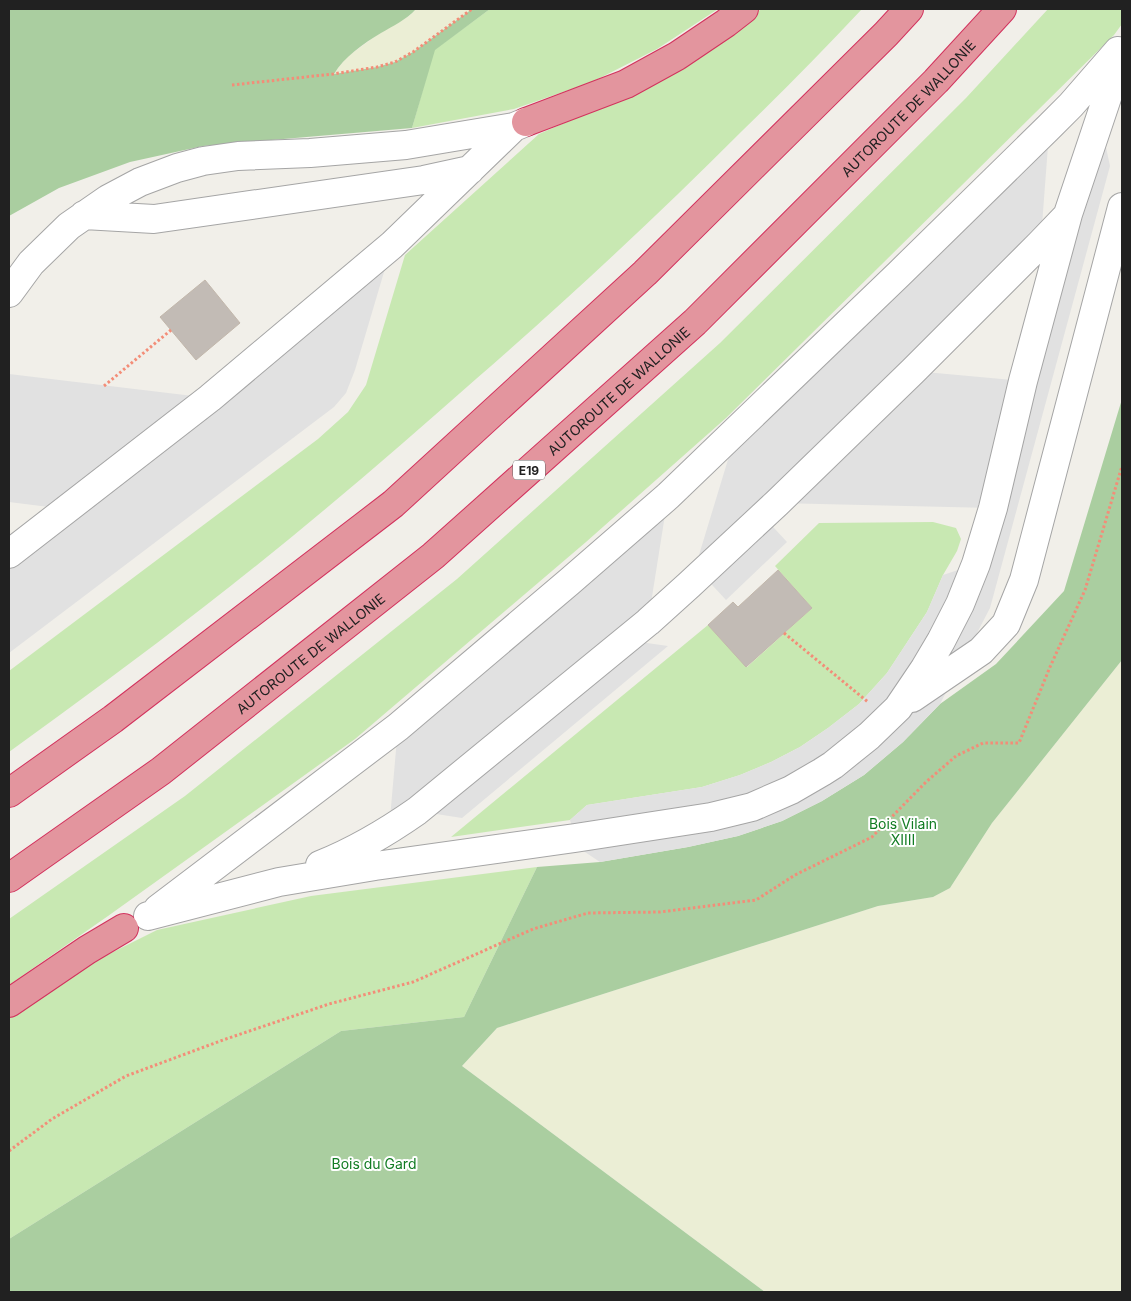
<svg xmlns="http://www.w3.org/2000/svg" width="1131" height="1301" viewBox="0 0 1131 1301" font-family="Inter,sans-serif">
  <style>
    .farmland { fill: #ebeed5 }
    .grass { fill: #c8e8b2 }
    .forest { fill: #aacea0 }
    .parking { fill: #e1e1e1 }
    .building { fill: #c2bbb5; stroke: #c2b7ab }
    .lines { fill: none; stroke-linecap: round; stroke-linejoin: round }
    .minor-casing { stroke: #a5a5a5; stroke-width: 30 }
    .highway-casing { stroke: #d2325d; stroke-width: 30 }
    .path { stroke: #f38d78; stroke-width: 3; stroke-dasharray: 2.5 2.5; stroke-linecap: butt }
    .minor { stroke: #fff; stroke-width: 28 }
    .highway { stroke: #e3959e; stroke-width: 28 }
    .labels { text-anchor: middle; dominant-baseline: central; stroke-width: 4; stroke-linejoin: round; paint-order: stroke }
    .shield { fill: #fff; stroke: #646464; stroke-width: 1 }
    .shield-label { font-size: 12px; font-weight: bold; fill: #212121 }
    .street-label { font-size: 14px; fill: #212121; stroke: #fff }
    .park-label { font-size: 14px; fill: #127c23; stroke: #fff }
  </style>
  <rect width="100%" height="100%" fill="#f1efe9"/>
  <path class="farmland" d="M416 9H472L413 52 395 62 377 67 333 74 347 57 377 35 409 16Z
    M1122 660V1292H765L462 1066 497 1028 878 906 933 897 950 888 992 823Z"/>
  <path class="grass" d="M490 9H718L657 49 592 82 514 109 412 128 434 50Z
    M761 9H862C823 51 783 91 742 131 656 217 568 299 476 379 388 457 298 534 205 606 141 656 75 704 9 752V671L318 439 348 412 366 385 405 255 539 134 631 94 731 34Z
    M1048 9H1122V24L1114 35 726 418 586 542 355 739 108 916 9 985V919L185 796 457 579 720 343 966 98Z
    M933 522 956 528 961 539 957 551 943 575 927 612 887 673 859 704 828 728 800 747 771 762 740 775 702 787 587 805 570 820 451 837 708 625 747 667 812 608 775 566 819 523Z
    M537 867 464 1017 341 1031 9 1239V1017L87 965 157 930 311 896Z"/>
  <path class="forest" d="M9 9H416C406 20 393 26 381 33 364 43 344 57 334 74L377 67 395 62 413 52 472 9H490L435 50 412 128 203 146 130 162 59 188 9 216Z
    M1122 399V660L992 823 950 888 933 897 878 906 497 1028 462 1066 765 1292H9V1239L341 1031 464 1017 537 867 600 862 688 847 738 836 782 821 822 801 864 775 903 742 940 704 996 664 1064 591Z"/>
  <path class="parking" d="M1100 119 1110 166 990 608 940 704 903 742 864 775 822 801 782 821 738 836 688 847 600 862 579 848 570 820 587 805 702 787 740 775 771 762 800 747 828 728 859 704 887 673 927 612 943 575 976 564 992 508 777 503 763 516 787 542 726 600 701 573 699 555 737 430 1048 146 1042 225 914 371 1023 381Z
    M392 245 355 370 346 393 334 407 9 653V554L65 509 9 502V374L210 398Z
    M668 496 648 622 626 640 668 646 462 818 417 811 389 830 398 727Z"/>
  <path class="building" d="M205 280 240 323 196 360 160 317Z
    M778 570 812 608 746 667 708 625 733 602 738 607Z"/>
  <g class="lines">
    <g class="minor-casing">
      <path id="minor" d="M84 215 154 219 424 180 470 170
        M9 293 31 263 69 226 108 199 140 182 177 168 203 161 238 156 310 153 406 145 514 127
        M9 554 210 398 392 245 514 127 526 122
        M912 698 981 651 1006 624 1024 580 1122 207
        M320 865C355 851 387 832 417 811L648 622 689 585 777 503 913 371 1040 244 1066 217
        M158 909 398 727 569 582 668 496 899 274 1049 127 1071 105 1118 51
        M148 916 279 882 375 866 575 838 711 817 752 807 791 790 822 772 833 765 869 736 898 708 925 668 941 641 960 604 976 564 993 508 1023 381 1068 214 1122 53"/>
    </g>
    <g class="highway-casing">
      <g id="highway">
        <path d="M526 122 626 84 677 56 726 23 744 9"/>
        <path d="M9 793 113 719 393 504 645 273 886 34 909 9"/>
        <path id="s1" d="M9 878 161 771 433 556 695 322 936 81 1002 9"/>
        <path d="M9 1003 87 950 124 928"/>
      </g>
    </g>
    <path class="path" d="M232 85 333 74 377 67 395 62 413 52 472 9
      M104 386 171 330
      M784 633 868 702
      M9 1151 52 1119 126 1076 223 1040 329 1004 413 982 533 929 588 913 660 912 756 900 795 875 872 837 926 782 956 756 983 743H1019L1050 667 1085 590 1122 466"/>
    <use href="#minor" class="minor"/>
    <use href="#highway" class="highway"/>
  </g>
  <g class="labels">
    <rect class="shield" x="513" y="460.5" width="32" height="19" rx="4"/>
    <g class="shield-label">
      <text x="529" y="470">E19</text>
    </g>
    <g class="street-label">
      <text stroke="none"><textPath href="#s1" startOffset="1186">AUTOROUTE DE WALLONIE</textPath></text>
      <text stroke="none"><textPath href="#s1" startOffset="781">AUTOROUTE DE WALLONIE</textPath></text>
      <text stroke="none"><textPath href="#s1" startOffset="376">AUTOROUTE DE WALLONIE</textPath></text>
    </g>
    <g class="park-label">
      <text x="903" y="823">Bois Vilain<tspan x="903" dy="16">XIIII</tspan></text>
      <text x="374" y="1163">Bois du Gard</text>
    </g>
  </g>
  <rect width="1131" height="1301" fill="none" stroke="#212121" stroke-width="20"/>
</svg>
